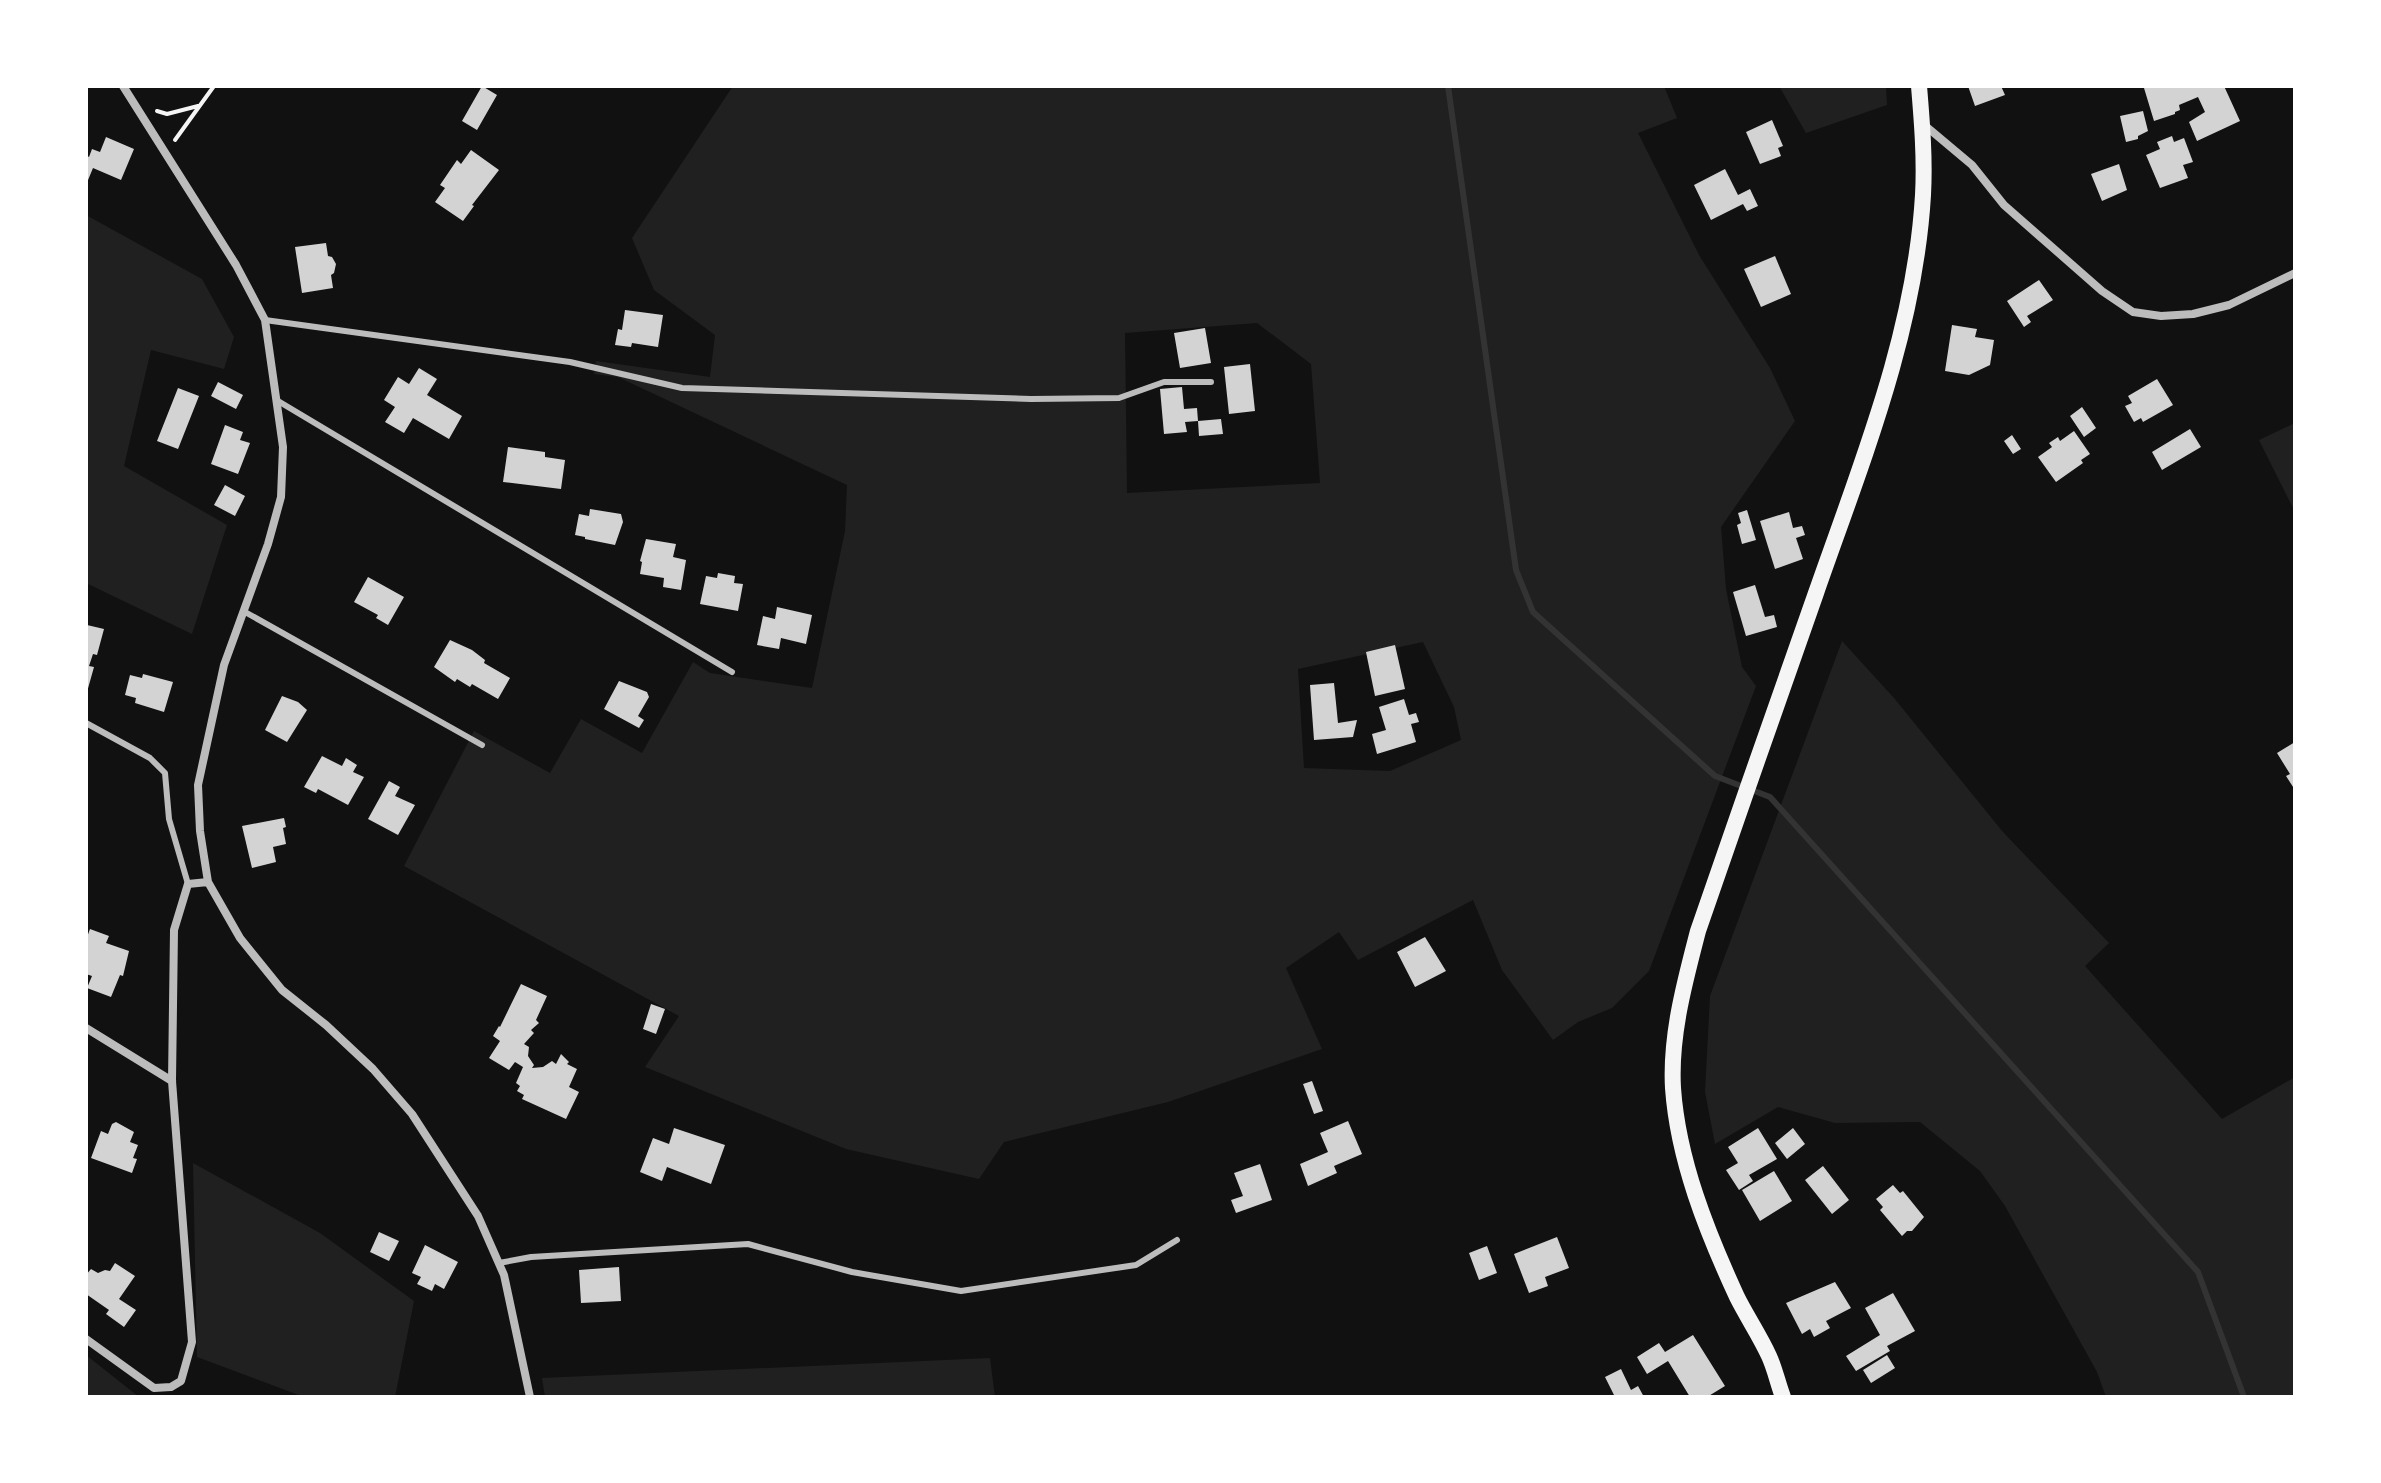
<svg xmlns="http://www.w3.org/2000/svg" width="2381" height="1483" viewBox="0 0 2381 1483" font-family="'PT Serif',serif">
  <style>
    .green { fill: #202020; fill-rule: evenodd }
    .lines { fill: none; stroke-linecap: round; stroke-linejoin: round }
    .stream { stroke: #333; stroke-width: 6 }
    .building { fill: #d3d3d3 }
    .path { stroke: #f5f5f5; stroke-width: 4 }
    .service { stroke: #bcbcbc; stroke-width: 6 }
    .minor { stroke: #bcbcbc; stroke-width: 8 }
    .secondary { stroke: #f5f5f5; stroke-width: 16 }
  </style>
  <rect width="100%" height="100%" fill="#111"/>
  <path class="green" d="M733 86H1664L1677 118 1638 133 1699 255 1770 368 1795 421 1721 527 1726 589 1742 667 1756 686 1649 971 1612 1008 1578 1022 1553 1040 1502 970 1473 900 1358 960 1339 932 1286 968 1322 1049 1168 1102 1004 1142 979 1179 846 1149 645 1067 679 1016 404 866 474 731 550 773 581 719 642 753 693 662 710 673 812 688 845 531 847 485 618 377 594 374 596 361 710 377 715 335 654 290 632 238ZM1257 323 1311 364 1320 483 1127 493 1125 333ZM1423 642 1454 707 1461 740 1390 771 1304 768 1298 669Z
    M1779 86H1886L1887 105 1806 133Z
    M86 215 202 279 234 337 224 369 151 350 124 466 227 525 192 634 86 583Z
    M2295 423V512L2259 440Z
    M1842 641 1894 698 2003 832 2109 943 2085 966 2222 1119 2295 1077V1397H2106L2097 1372 2005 1206 1980 1171 1920 1122 1835 1123 1778 1107 1715 1144 1705 1092 1710 996Z
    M193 1163 320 1233 414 1301 395 1397H304L197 1357Z
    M86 1355 139 1397H86Z
    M990 1358 995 1397H545L542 1378Z"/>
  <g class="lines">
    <path class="stream" d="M1448 86 1516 570 1533 612 1715 776 1770 797 2198 1272 2244 1397"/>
  </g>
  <path class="building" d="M482 86 497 95 477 130 462 121Z
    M1968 86H2001L2005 95 1975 106Z
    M2151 86H2224L2240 121 2197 141 2189 122 2205 112 2198 97 2179 105 2180 110 2175 112V114L2154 121 2144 88Z
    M2143 111 2148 131 2138 136V139L2126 142 2120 116Z
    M1772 120 1783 146 1778 148 1781 156 1760 164 1746 132Z
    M2172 136 2174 142 2184 138 2193 162 2183 165 2188 178 2160 188 2146 155 2160 149 2157 142Z
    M106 137 134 149 121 180 93 168 86 185V155L89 157 92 149 100 152Z
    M471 150 499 170 472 205 474 206 463 221 435 202 445 188 440 185 457 160 461 164Z
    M2119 164 2127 190 2102 201 2091 174Z
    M1725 169 1738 195 1750 189 1758 206 1747 211 1743 204 1711 220 1694 185Z
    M326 243 328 256 332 257 336 264 334 273 331 275 333 288 302 293 295 247Z
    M1775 256 1791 294 1761 307 1744 269Z
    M2039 280 2053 300 2027 316 2031 322 2024 327 2007 301Z
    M625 310 663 315 658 347 632 343 631 347 615 345 618 329 622 330Z
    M1952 325 1977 329 1975 337 1994 340 1990 365 1969 375 1945 371Z
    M1205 328 1211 363 1180 368 1174 333Z
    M1250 364 1255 411 1229 414 1224 367Z
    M419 368 437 379 427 395 462 416 449 439 413 418 404 433 385 422 395 407 384 400 398 377 409 384Z
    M2157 379 2173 405 2143 422 2141 418 2134 422 2125 406 2132 403 2128 396Z
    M218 382 243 395 236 409 211 396Z
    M1182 387 1184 409 1197 408 1198 421 1185 422 1187 432 1164 434 1160 389Z
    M178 388 199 396 178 449 157 441Z
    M2082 407 2096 428 2084 437 2070 416Z
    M1221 419 1223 434 1199 436 1198 421Z
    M225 425 243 432 240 440 250 443 238 474 211 464Z
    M2190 429 2201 447 2162 470 2152 452Z
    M2074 431 2090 454 2081 460 2083 463 2056 482 2038 457 2052 447 2049 443 2058 437 2060 441Z
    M2012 435 2021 449 2013 454 2004 441Z
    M508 447 545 452V457L565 460 561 489 503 482Z
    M225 485 245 496 235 516 214 505Z
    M590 509 621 514 623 522 615 545 585 539V537L575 535 579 514 589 516Z
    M1747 510 1756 540 1742 544 1737 525 1741 523 1738 513Z
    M1789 512 1793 528 1802 526 1805 535 1796 538 1803 559 1775 569 1760 521Z
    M646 539 676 544 673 557 686 560 681 590 663 587 664 578 640 574 642 562 640 561Z
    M718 573 735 576 734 583 743 584 738 611 700 604 706 576 717 578Z
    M368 577 404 597 388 625 376 618 378 615 354 602Z
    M1755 585 1765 617 1774 615 1777 627 1746 636 1733 592Z
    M777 607 812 615 806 644 781 638 779 649 757 645 763 616 775 619Z
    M87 625 104 629 97 655 93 654 89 666 94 667 87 692Z
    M450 640 472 650 485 660 484 663 510 678 498 699 472 684 470 687 457 679 455 682 434 667Z
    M1395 645 1405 689 1375 696 1366 652Z
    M143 674 173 682 164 712 135 703 136 698 125 695 130 675 142 678Z
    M619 681 647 692 649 697 638 716 644 720 639 728 604 709Z
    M1334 683 1338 723 1357 720 1353 737 1314 740 1310 685Z
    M282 696 298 702 307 710 287 742 265 730Z
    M1404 699 1409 715 1416 713 1419 722 1411 724 1416 742 1377 754 1372 734 1386 730 1379 707Z
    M2295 742V790L2286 776 2290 774 2277 753Z
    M322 756 342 766 346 758 357 765 353 772 364 777 348 805 318 789 316 793 304 787Z
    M389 781 400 787 395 796 415 805 398 835 368 819Z
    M284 818 286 827 283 828 286 844 273 847 276 862 252 868 242 826Z
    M90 929 109 936 106 943 129 951 123 976 120 975 111 997 87 988 92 976 86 974V940Z
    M1425 937 1446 971 1415 987 1397 952Z
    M521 984 547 996 536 1020 539 1023 531 1030 534 1033 524 1044 529 1047 528 1056 534 1065 532 1068 543 1067 552 1061 556 1064 561 1054 569 1062 567 1064 577 1069 569 1087 579 1092 566 1119 522 1099 524 1095 517 1091 520 1086 516 1083 523 1067 515 1062 509 1070 489 1058 500 1041 493 1036 499 1026 500 1027Z
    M651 1004 665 1009 656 1034 643 1029Z
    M1312 1081 1323 1111 1314 1114 1303 1084Z
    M1348 1121 1362 1154 1334 1166 1337 1173 1308 1186 1300 1164 1328 1152 1320 1133Z
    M116 1122 134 1132 130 1142 138 1145 133 1158 137 1159 132 1173 91 1158 101 1131 108 1134 112 1124Z
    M674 1128 725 1145 711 1184 667 1167 662 1181 640 1172 653 1138 669 1144Z
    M1758 1128 1777 1159 1749 1175 1753 1181 1739 1190 1726 1170 1738 1163 1728 1147Z
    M1793 1128 1805 1144 1787 1159 1775 1143Z
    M1260 1164 1272 1200 1236 1213 1231 1200 1243 1196 1234 1173Z
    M1823 1166 1849 1200 1832 1214 1805 1180Z
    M1774 1171 1792 1201 1760 1221 1742 1190Z
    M1893 1185 1900 1193 1903 1191 1924 1217 1912 1231H1907L1902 1236 1880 1210 1883 1207 1876 1199Z
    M379 1232 399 1241 389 1261 370 1252Z
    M1557 1237 1569 1268 1545 1277 1548 1286 1529 1293 1514 1254Z
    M425 1245 458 1262 444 1289 435 1284 432 1291 417 1284 421 1277 412 1273Z
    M1487 1246 1497 1273 1479 1280 1469 1253Z
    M115 1263 135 1276 119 1299 136 1310 124 1327 106 1314 109 1310 86 1294V1275L91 1269 98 1273 105 1270 110 1271Z
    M619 1267 621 1301 581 1303 579 1270Z
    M1835 1282 1851 1308 1826 1321 1830 1328 1814 1337 1810 1329 1802 1334 1786 1303Z
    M1893 1293 1915 1331 1887 1346 1890 1351 1856 1371 1846 1356 1880 1335 1865 1308Z
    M1693 1335 1725 1386 1707 1397H1690L1668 1361 1647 1374 1637 1357 1659 1343 1665 1352Z
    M1887 1355 1895 1368 1871 1383 1863 1370Z
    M1621 1369 1631 1390 1638 1386 1644 1397H1615L1605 1377Z"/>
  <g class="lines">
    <path class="path" d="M157 111 167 114 198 106
      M175 140 214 86"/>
    <path class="service" d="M265 320 570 362 682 388 1031 399 1119 398 1164 382H1211
      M278 401 732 672
      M245 612 482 745
      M86 723 150 758 165 773 169 819 188 884
      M499 1263 531 1257 748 1244 852 1272 961 1291 1136 1265 1177 1240"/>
    <path class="minor" d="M123 86 236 265 265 320 283 447 281 497 268 544 224 665 198 785 200 831 208 882 240 938 282 990 326 1025 373 1069 412 1114 478 1216 504 1275 530 1397
      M1922 123 1972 165 2004 205 2102 291 2133 312 2161 316 2193 314 2229 305 2295 273
      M86 1028 172 1081
      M86 1339 154 1388 171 1387 181 1381 192 1342 172 1081 174 930 188 884 208 882"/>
    <path class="secondary" d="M1783 1397C1778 1384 1775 1369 1769 1356 1760 1336 1747 1317 1737 1297 1707 1232 1678 1160 1673 1088 1670 1035 1685 981 1698 931 1737 818 1776 706 1816 593 1861 464 1915 333 1923 195 1925 159 1922 122 1919 86"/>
  </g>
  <rect width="2381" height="1483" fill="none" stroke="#ffffff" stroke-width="176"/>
</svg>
